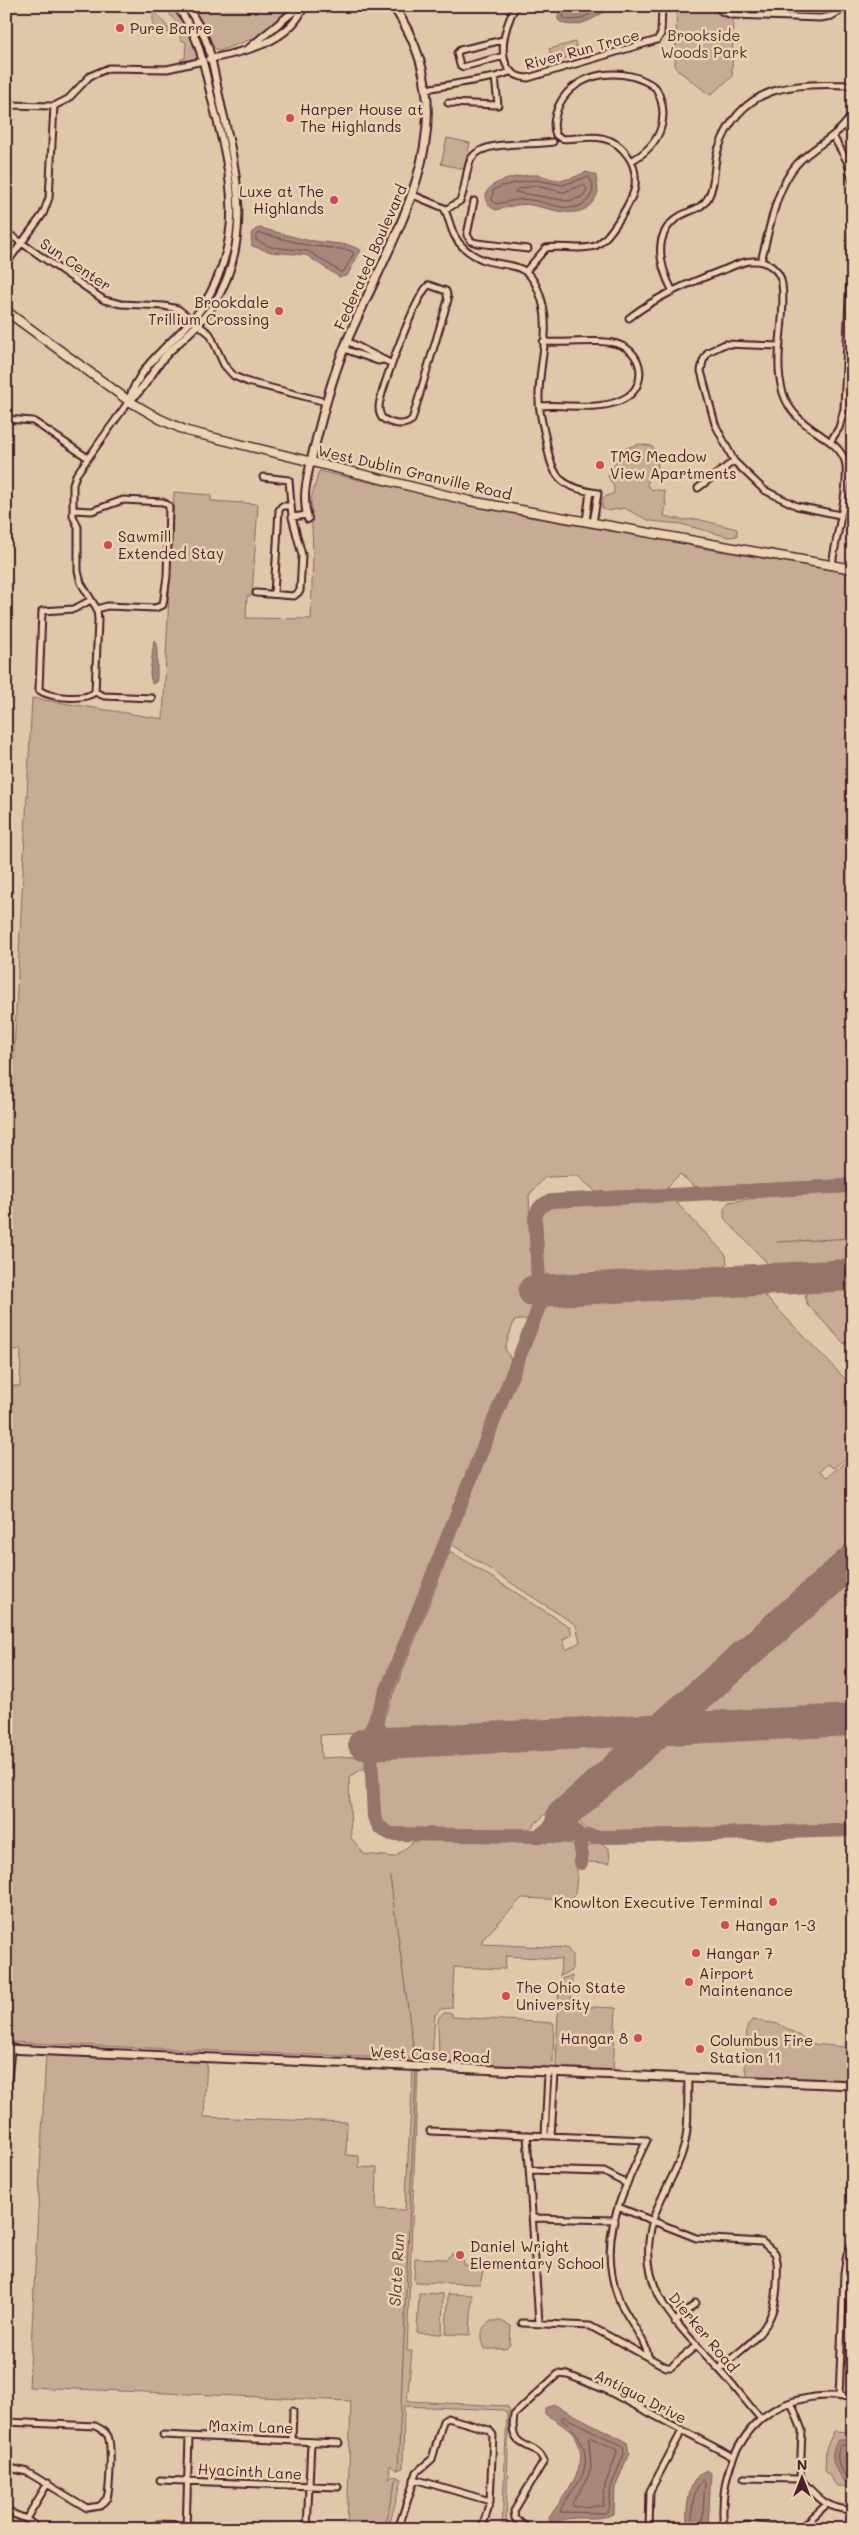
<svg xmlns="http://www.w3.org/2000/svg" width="859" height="2535" viewBox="0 0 859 2535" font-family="Mali,sans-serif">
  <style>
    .green { fill: #c7ac95; stroke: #886660 }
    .water { fill: #a6877a; stroke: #815d5a }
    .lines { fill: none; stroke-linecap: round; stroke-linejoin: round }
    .shore { stroke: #6f494b; stroke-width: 1 }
    .stream { stroke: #815d5a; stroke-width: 1 }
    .taxiway { stroke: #94746a; stroke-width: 14 }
    .runway { stroke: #94746a; stroke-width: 32 }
    .minor-casing { stroke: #4a1f2b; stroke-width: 9 }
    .tertiary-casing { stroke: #4a1f2b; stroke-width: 10 }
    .secondary-casing { stroke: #4a1f2b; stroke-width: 11 }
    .primary-casing { stroke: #4a1f2b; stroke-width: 11 }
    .minor { stroke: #e9d3b2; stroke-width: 5 }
    .tertiary { stroke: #e9d3b2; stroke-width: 6 }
    .secondary { stroke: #e9d3b2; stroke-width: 7 }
    .primary { stroke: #e9d3b2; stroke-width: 8 }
    .poi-dot { fill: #d1495b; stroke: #e9d3b2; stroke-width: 2 }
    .labels { text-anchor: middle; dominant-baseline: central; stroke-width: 5; stroke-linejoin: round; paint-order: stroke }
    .poi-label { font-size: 15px; fill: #4a1f2b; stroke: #e9d3b2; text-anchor: start }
    .park-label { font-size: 15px; fill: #5d343b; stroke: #e9d3b2 }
    .street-label { font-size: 15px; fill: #4a1f2b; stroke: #e9d3b2 }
    .water-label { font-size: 16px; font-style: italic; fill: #61393f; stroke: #e9d3b2 }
  </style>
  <rect width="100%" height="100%" fill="#dfc8aa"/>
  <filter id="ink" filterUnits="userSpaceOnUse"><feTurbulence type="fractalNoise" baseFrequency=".02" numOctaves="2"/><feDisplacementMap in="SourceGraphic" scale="10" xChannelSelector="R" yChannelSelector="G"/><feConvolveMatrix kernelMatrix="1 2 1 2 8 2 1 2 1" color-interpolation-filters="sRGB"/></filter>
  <g filter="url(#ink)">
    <path class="green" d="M154 6 160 11 157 14 169 29 173 27 174 33H167L166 29H153V12H151V8Z
      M163 6H173C186 21 193 37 199 56L197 59 180 61 181 59 185 58 186 42 181 40 177 23Z
      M191 6H292L257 37 219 51C209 47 200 18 191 6Z
      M677 6H712L720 15 733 19 732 77 710 95 675 68Z
      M575 42 578 54 553 62 549 49Z
      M447 138 470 143 464 169 441 164Z
      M640 444 651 446 657 451 658 472 649 478 647 485 651 489 664 491 666 505 664 516 683 520 697 519 737 529V536L729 537 681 524 650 521 624 508 608 511 602 508V498L614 493V487L608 476 623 449Z
      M319 471 534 518 683 543 694 547 853 573V1179L700 1187 694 1186 680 1174 665 1189 596 1192 578 1176 545 1177 529 1195 534 1302 528 1319 514 1321 505 1348 511 1360 364 1733 320 1735 321 1758 365 1756 366 1767 349 1777 351 1838 364 1854 395 1857 417 1839 572 1843C579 1851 578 1889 573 1898L568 1900 522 1898 482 1940V1944L567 1948 572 1955V1971L560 1976 561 1959 506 1956 505 1969 454 1967 452 2008 441 2009 435 2015 432 2062 428 2064 410 2059 6 2042V1386H20L21 1350 6 1349V1110L11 1106 13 1070 32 698 163 719 174 492 211 495V501L258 504 252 596H247L246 618 311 619 313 555 311 499Z
      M853 1192V1264L778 1268 769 1265 724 1218V1209L729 1202 770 1196Z
      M674 1200 726 1255 727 1263 722 1269 551 1278 545 1272 541 1216 551 1207Z
      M853 1287V1353L807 1304 805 1296 809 1290Z
      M755 1292 763 1294 853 1387V1452L834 1468 827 1464 820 1471 827 1477 853 1456V1545L657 1717 390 1732 382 1723 450 1551 570 1627 572 1635 563 1639 566 1650 580 1642 576 1625 451 1544 543 1310 556 1301Z
      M853 1575V1708L702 1716 701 1707Z
      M853 1730V1824L598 1831 585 1829 579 1821 584 1811 660 1743 668 1740Z
      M617 1743 618 1749 529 1829 393 1828 381 1820 376 1762 384 1754Z
      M600 1842 609 1848 610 1863 585 1862 588 1846Z
      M572 1976 571 2006 616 2008 613 2072 559 2070 556 2066 559 1984 563 1978Z
      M444 2013H452V2017L554 2023 553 2063 547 2069 439 2064 438 2022 439 2017Z
      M752 2020 779 2024 814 2044 853 2048V2082L749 2077 745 2069 747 2026Z
      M46 2053 207 2060 204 2117 347 2122 346 2155 359 2156V2167L377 2168 376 2209 405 2210 413 2071 418 2070 407 2351H412L407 2401 507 2406 509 2409 506 2529H502L507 2413 503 2410 404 2406 403 2468 396 2470 390 2465 389 2478 393 2475 402 2479 388 2529H347L351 2401 29 2387Z
      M453 2253V2255H462L463 2265 484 2266 480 2284 416 2282 414 2279 415 2258 446 2259Z
      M419 2293 443 2294 442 2334 417 2333Z
      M448 2294 472 2295 470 2335 446 2334Z
      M491 2321H501L511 2326 510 2344 506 2349H485C481 2338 479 2328 491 2321Z
      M834 2431 853 2432V2440H838L846 2484H853V2487L837 2486 825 2470 826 2448Z"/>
    <path class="water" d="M563 6H611C599 17 573 33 558 20V16Z
      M586 172 596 175 598 192C586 225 555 209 531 205 520 203 507 207 496 210 490 208 485 202 486 195 487 180 525 174 537 175 546 176 555 181 563 180 571 179 579 175 586 172Z
      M261 228 306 240 349 245 361 250 347 276 339 277 306 255 271 252 252 246 251 234 256 229Z
      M154 640 157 644V678L156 682 152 684 150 674Z
      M553 2404 627 2442 629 2453 615 2488 614 2514C595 2523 573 2513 554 2523H550L549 2518C564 2494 597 2461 571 2432 564 2425 553 2419 545 2414V2408Z
      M838 2440H853V2484H846C835 2471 827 2455 838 2440Z
      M707 2470 711 2473 708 2527 706 2529H687C686 2511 687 2476 707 2470Z"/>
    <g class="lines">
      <path class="shore" d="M567 6 563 17 567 20 580 19 604 6
        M589 177C593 182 594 189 591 195 579 219 549 202 531 200 520 198 507 202 496 204L492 200 493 190 502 186 526 181 536 180 562 185Z
        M584 185 587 190 582 197 568 201 515 192 517 189 535 186 563 192Z
        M260 233 306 245 349 250 354 253 344 271 341 272 308 251 271 247 256 240V236Z
        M562 2416 623 2446 624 2454 611 2487 609 2510 605 2513 560 2512C563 2501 573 2491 579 2482 593 2458 582 2434 562 2420Z
        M589 2437 616 2449 617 2453 605 2485 603 2506 574 2507 572 2503 586 2482 591 2467Z
        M853 2445H841C833 2455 840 2478 853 2479
        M692 2529C692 2513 691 2492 703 2480L705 2483 702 2529"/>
      <path class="stream" d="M777 1242 853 1238
        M390 1877 415 2060
        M398 2470 416 2072
        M383 2529 397 2478"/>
      <path class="taxiway" d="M853 1186 551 1201C541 1204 538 1208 535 1217L539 1307 370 1732 374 1817 380 1828 391 1834 612 1837 853 1830
        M377 1715 378 1726 388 1743
        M539 1836 562 1816 581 1837V1863"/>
      <path class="runway" d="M534 1291 853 1275
        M364 1744 853 1720
        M562 1816 853 1560"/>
      <g class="minor-casing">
        <path id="minor" d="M516 6C503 27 491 76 528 78L657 40 661 34 662 6
          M716 6 723 12 732 15 820 18 832 16 848 6
          M849 6 853 15
          M503 40 460 50 457 53 460 65 463 67 504 56
          M426 89 495 77 510 72
          M448 103 498 105 495 77
          M6 105 54 106 68 99 90 76 109 68 167 69 203 61
          M833 136 847 161 853 183
          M413 195 444 208C451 222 451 237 464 248 499 279 528 245 543 305 550 334 539 365 539 395 538 410 543 426 546 440 552 477 559 487 598 493L593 523
          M445 210 460 201C466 188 465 172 471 159 482 139 533 146 553 142
          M6 232 104 300 121 304 164 306 178 309 210 334 224 365 234 376 248 382 326 402
          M467 235 471 241 477 243 528 249
          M467 235 474 201
          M761 261C770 229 775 189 797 164 815 144 842 136 853 111
          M6 264 43 214 49 198 54 106
          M526 271 546 248C561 245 580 251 595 246 609 240 633 200 635 186 636 176 634 164 628 156 604 121 567 148 556 135 552 125 555 115 559 105 576 70 627 65 656 88 672 119 659 146 631 161
          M429 285 446 291 448 300 412 420C403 427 391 424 382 418 380 415 379 411 379 407 380 391 417 292 429 285Z
          M672 290C660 266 651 234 680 216 690 210 702 209 708 198 716 184 713 165 718 150 741 83 793 83 853 85
          M629 318C657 296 687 284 720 271 730 268 741 261 752 261 766 260 780 269 782 284 787 320 772 357 783 393 795 431 836 434 845 461 851 480 835 542 832 565
          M347 341 392 364
          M780 346 725 344 708 352 703 361 701 371 715 424 734 461 764 490 797 506 840 515
          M344 349 378 361 383 360
          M539 406C567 403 601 413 627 397 647 384 643 353 620 345 602 338 565 344 543 342
          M6 419 33 421 88 458
          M830 442 839 428 844 409 853 208
          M263 477 289 480 292 517 307 515
          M698 488 734 461
          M73 510 92 511 123 500 163 502 169 506 167 576 163 605 155 608 107 606 97 609
          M586 521 590 492
          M256 593 294 596 300 591 302 555 292 517
          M274 594 279 510 282 506H290
          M91 600 74 609 42 611 39 690C50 698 85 701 95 692L104 696 152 698
          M95 692 98 620 97 609 81 583 78 571V527L73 516V484L76 475 129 401
          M688 2079C687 2102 690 2128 683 2150 676 2175 660 2195 653 2220 635 2286 673 2320 714 2364 731 2381 745 2401 761 2419
          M6 2098 11 2050
          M430 2131 647 2140C622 2193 595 2242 620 2302 627 2318 646 2340 648 2356
          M527 2135 539 2323
          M545 2135 548 2073
          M551 2136 555 2073
          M852 2163 850 2189 853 2206
          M529 2170 604 2172 627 2184
          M618 2207 696 2238 762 2242 775 2253C779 2263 777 2273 777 2283 776 2330 751 2341 719 2369
          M533 2218 613 2220
          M675 2322 696 2303
          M522 2323 590 2326 666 2367H671L697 2345
          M839 2397 844 2273 847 2254 853 2242
          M791 2402 802 2430 800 2479C820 2499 823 2507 853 2511
          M6 2422 95 2426C101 2429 105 2431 108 2436 112 2446 110 2487 107 2498L100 2506 87 2508 27 2472 6 2467
          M163 2435 339 2443
          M292 2441 293 2411
          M744 2478 800 2479
          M414 2479 490 2501
          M160 2480 338 2487
          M6 2511 26 2519 39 2529
          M26 2519 48 2483
          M158 2524 284 2529
          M746 2525 787 2529
          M186 2529 189 2437
          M307 2529 311 2442
          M398 2529 417 2472 432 2459 443 2421 448 2418 489 2430 493 2435 490 2501 482 2529
          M528 2529 515 2518 514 2511 544 2461C534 2438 508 2454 514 2415L558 2374 568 2375 606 2390 733 2457
          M649 2529 650 2491 682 2431
          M724 2529C717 2473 743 2411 803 2399 819 2395 836 2396 853 2397
          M800 2529 826 2505"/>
      </g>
      <g class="tertiary-casing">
        <path id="tertiary" d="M248 49 294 11 303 6
          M209 59C243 52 289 43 304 6
          M129 401C146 388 153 369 167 354 183 338 202 323 214 304 252 243 238 174 222 109 217 88 214 67 208 46L202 31 187 6
          M129 401C140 360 181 339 203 306 246 237 232 177 213 104 204 69 201 35 176 6
          M308 519C302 499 306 482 311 461"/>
      </g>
      <g class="secondary-casing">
        <path id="secondary" d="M311 461C321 420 331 380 347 341 393 232 474 122 393 6
          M6 2049 853 2085"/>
      </g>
      <g class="primary-casing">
        <path id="primary" d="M6 311 129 401 160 419 187 431 470 501 853 569"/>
      </g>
      <use href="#minor" class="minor"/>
      <use href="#tertiary" class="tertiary"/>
      <use href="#secondary" class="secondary"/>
      <use href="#primary" class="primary"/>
    </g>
  </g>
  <g class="poi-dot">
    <circle cx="120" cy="28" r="5"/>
    <circle cx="290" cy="118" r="5"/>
    <circle cx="334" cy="200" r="5"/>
    <circle cx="279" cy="311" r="5"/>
    <circle cx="600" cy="465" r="5"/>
    <circle cx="108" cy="545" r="5"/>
    <circle cx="773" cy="1902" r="5"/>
    <circle cx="725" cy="1925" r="5"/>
    <circle cx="696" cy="1953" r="5"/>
    <circle cx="689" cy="1982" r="5"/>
    <circle cx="506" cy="1996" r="5"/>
    <circle cx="638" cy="2038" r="5"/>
    <circle cx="700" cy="2049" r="5"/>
    <circle cx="460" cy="2255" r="5"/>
  </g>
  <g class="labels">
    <g class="poi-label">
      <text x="130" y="28">Pure Barre</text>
      <text x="300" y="109">Harper House at<tspan x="300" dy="17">The Highlands</tspan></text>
      <text x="324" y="191" text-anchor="end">Luxe at The<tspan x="324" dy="17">Highlands</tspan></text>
      <text x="269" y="302" text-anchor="end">Brookdale<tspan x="269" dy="17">Trillium Crossing</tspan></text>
      <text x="610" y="456">TMG Meadow<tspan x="610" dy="17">View Apartments</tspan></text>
      <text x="118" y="536">Sawmill<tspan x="118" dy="17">Extended Stay</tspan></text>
      <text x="763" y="1902" text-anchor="end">Knowlton Executive Terminal</text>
      <text x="735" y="1925">Hangar 1-3</text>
      <text x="706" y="1953">Hangar 7</text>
      <text x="699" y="1973">Airport<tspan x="699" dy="17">Maintenance</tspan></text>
      <text x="516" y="1987">The Ohio State<tspan x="516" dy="17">University</tspan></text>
      <text x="628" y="2038" text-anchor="end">Hangar 8</text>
      <text x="710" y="2040">Columbus Fire<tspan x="710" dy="17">Station 11</tspan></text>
      <text x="470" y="2246">Daniel Wright<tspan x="470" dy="17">Elementary School</tspan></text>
    </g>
    <g class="park-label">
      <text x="704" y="35">Brookside<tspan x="704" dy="17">Woods Park</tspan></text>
    </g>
    <g class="street-label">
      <text transform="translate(582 49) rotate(-15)">River Run Trace</text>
      <text transform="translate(370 257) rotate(-66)">Federated Boulevard</text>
      <text transform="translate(76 264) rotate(34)">Sun Center</text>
      <text transform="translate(415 472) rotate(13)">West Dublin Granville Road</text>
      <text transform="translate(430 2054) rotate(3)">West Case Road</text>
      <text transform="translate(704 2332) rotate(50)">Dierker Road</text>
      <text transform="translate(641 2396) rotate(27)">Antigua Drive</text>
      <text transform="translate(251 2426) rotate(2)">Maxim Lane</text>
      <text transform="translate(250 2471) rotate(3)">Hyacinth Lane</text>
    </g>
    <g class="water-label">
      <text transform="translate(396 2270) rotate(-87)">Slate Run</text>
    </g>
  </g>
  <rect width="859" height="2535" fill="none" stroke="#e9d3b2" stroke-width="25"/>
  <rect x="12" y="12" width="834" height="2510" fill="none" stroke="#4a1f2b" stroke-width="2" filter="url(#ink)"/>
  <g transform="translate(802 2478)" stroke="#e9d3b2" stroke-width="4" paint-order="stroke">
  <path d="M0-4L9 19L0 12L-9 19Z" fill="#4a1f2b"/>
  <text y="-8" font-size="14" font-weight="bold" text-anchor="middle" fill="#4a1f2b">N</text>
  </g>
</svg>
